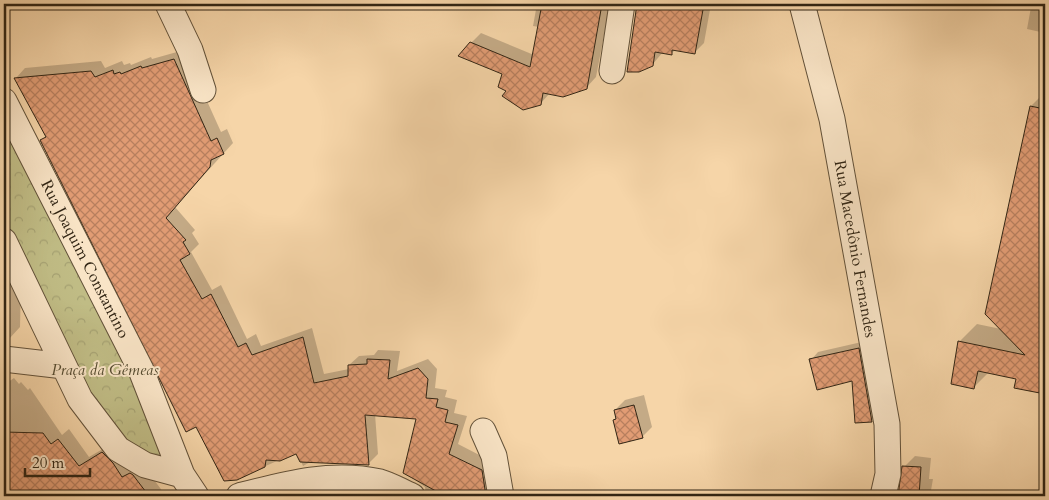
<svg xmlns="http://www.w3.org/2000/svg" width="1049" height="500" viewBox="0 0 1049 500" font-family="Cardo,serif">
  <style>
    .park { fill: url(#park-crowns); stroke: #78704c }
    .shadow { fill: #0003 }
    .building { fill: url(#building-cross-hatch); stroke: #312514 }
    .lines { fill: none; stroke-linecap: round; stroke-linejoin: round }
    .minor-casing { stroke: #625139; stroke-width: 27 }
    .minor { stroke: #f9e4c6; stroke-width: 25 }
    .labels { text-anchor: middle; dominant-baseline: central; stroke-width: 4; stroke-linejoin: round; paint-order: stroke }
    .street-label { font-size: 16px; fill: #312514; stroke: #f9e4c6 }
    .park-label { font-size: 16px; font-style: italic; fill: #554b30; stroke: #f9e4c6 }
  </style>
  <defs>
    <pattern id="park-crowns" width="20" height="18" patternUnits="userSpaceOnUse" patternTransform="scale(1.25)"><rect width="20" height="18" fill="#c0bc85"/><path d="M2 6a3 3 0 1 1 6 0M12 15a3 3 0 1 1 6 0" fill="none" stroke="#a5a172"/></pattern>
    <pattern id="building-cross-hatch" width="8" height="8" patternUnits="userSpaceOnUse" patternTransform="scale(1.25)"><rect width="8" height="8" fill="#e19c74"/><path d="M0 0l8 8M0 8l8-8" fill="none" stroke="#b77f5e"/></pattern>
  </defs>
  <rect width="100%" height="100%" fill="#f6d5a8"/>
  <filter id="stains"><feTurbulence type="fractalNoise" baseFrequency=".004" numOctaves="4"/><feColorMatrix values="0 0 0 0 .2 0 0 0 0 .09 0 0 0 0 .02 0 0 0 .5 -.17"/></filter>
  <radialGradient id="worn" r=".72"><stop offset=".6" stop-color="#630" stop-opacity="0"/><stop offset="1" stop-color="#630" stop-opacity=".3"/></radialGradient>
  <path class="park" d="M4 124 130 364 169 463 119 442 72 361 4 220Z"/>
  <path class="shadow" d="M537 4H610L596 77 586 88 550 93 540 104 508 91 504 73 471 43 481 33 534 55 539 27 533 26Z
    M638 4H711L704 43 694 53 675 50 671 54 663 52 652 65 628 71Z
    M1035 4H1045V33L1027 29 1031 7Z
    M184 50 221 132 227 129 233 143 175 207 195 230 192 233 199 244 191 252 212 290 221 285 247 339 256 334 261 346 312 328 324 374 349 369V365L359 356 374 355 378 350 400 351 397 371 428 359 437 369 435 388 447 390 445 397 457 400 454 413 467 416 458 444 491 461 497 496H426L425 487 405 473 418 418 375 414 378 454 368 464 312 461 303 466 297 452 237 479 42 140 46 136 16 78 25 68 101 61 105 68 122 61 124 65 130 63 131 65 151 57 152 59Z
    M1045 92V391L1044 392 1018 378 989 372 974 387 959 342 977 324 1001 329 986 314 1031 106Z
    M4 245 21 286 20 327 9 339 4 338Z
    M866 341 879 413 871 421 854 380 811 360 818 352Z
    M14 378 19 384 21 382 28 390 30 388 62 435 69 429 89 457 113 443 143 465 166 496H4V385Z
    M644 395 652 427 642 437 614 420 617 417 615 410 625 400Z
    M915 456 931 458 929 479H933L930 496H900L905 466Z
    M380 486 381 496H277H278Z"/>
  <path class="building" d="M542 4H602L587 89 563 97 543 93 541 105 523 110 502 96 506 91 498 87 502 74 458 56 470 42 530 67Z
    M637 4H704L695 54 672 50V55L655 52 653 66 639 72H627Z
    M174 59 211 141 217 138 224 154 211 160 210 167 166 218 186 240 183 242 190 254 180 260 202 299 211 294 238 347 246 343 252 355 303 337 314 383 348 376V365L367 364V359L390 360 388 379 418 368 428 379 426 398 438 399 436 407 448 410 445 422 458 425 449 454 482 470 486 496H445L403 473 416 419 365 415 369 465 300 462 296 454 280 461 266 460 265 467 237 480 224 481 196 427 186 432 40 140 46 137 14 78 91 71 95 77 113 70 114 74 120 72 121 74 141 66 142 68Z
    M1030 106 1045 109V394L1014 388 1016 379 978 371 974 389 951 384 958 341 1025 355 985 314Z
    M859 348 872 422 855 423 852 381 817 390 809 359Z
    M634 405 643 438 619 444 613 420 616 419 614 410Z
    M4 432 43 433 51 444 58 439 79 466 102 452 113 463 122 477 130 473 133 475 149 496H4Z
    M902 466 921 467 919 496H898Z
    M344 492 363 494 362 496H315L314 494Z"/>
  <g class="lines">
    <g class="minor-casing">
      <path id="minor" d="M168 4 190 50 203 90
        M802 4 832 119 887 424 888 474 883 496
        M612 71 622 4
        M4 101 141 370 182 475 196 496
        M4 241 80 399 118 449 145 465 182 475
        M4 359 64 366
        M483 431 494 456 501 496
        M239 496C285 484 332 471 380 482 391 485 402 492 412 496"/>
    </g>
    <use href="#minor" class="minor"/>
  </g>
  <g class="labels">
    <g class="street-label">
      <text transform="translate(855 249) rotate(80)">Rua Macedônio Fernandes</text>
      <text transform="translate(85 259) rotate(63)">Rua Joaquim Constantino</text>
    </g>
    <g class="park-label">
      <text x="105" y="370">Praça da Gêmeas</text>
    </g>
  </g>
  <rect width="1049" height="500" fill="none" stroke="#f6d5a8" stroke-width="20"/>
  <rect x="5" y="5" width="1039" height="490" fill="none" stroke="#312514" stroke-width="2.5"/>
  <rect x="10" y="10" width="1029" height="480" fill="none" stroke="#312514"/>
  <path d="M25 468v8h65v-8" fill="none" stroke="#312514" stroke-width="2.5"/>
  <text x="32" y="468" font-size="15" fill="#312514" stroke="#f9e4c6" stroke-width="4" paint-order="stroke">20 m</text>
  <rect width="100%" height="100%" filter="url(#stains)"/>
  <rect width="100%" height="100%" fill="url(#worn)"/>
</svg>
